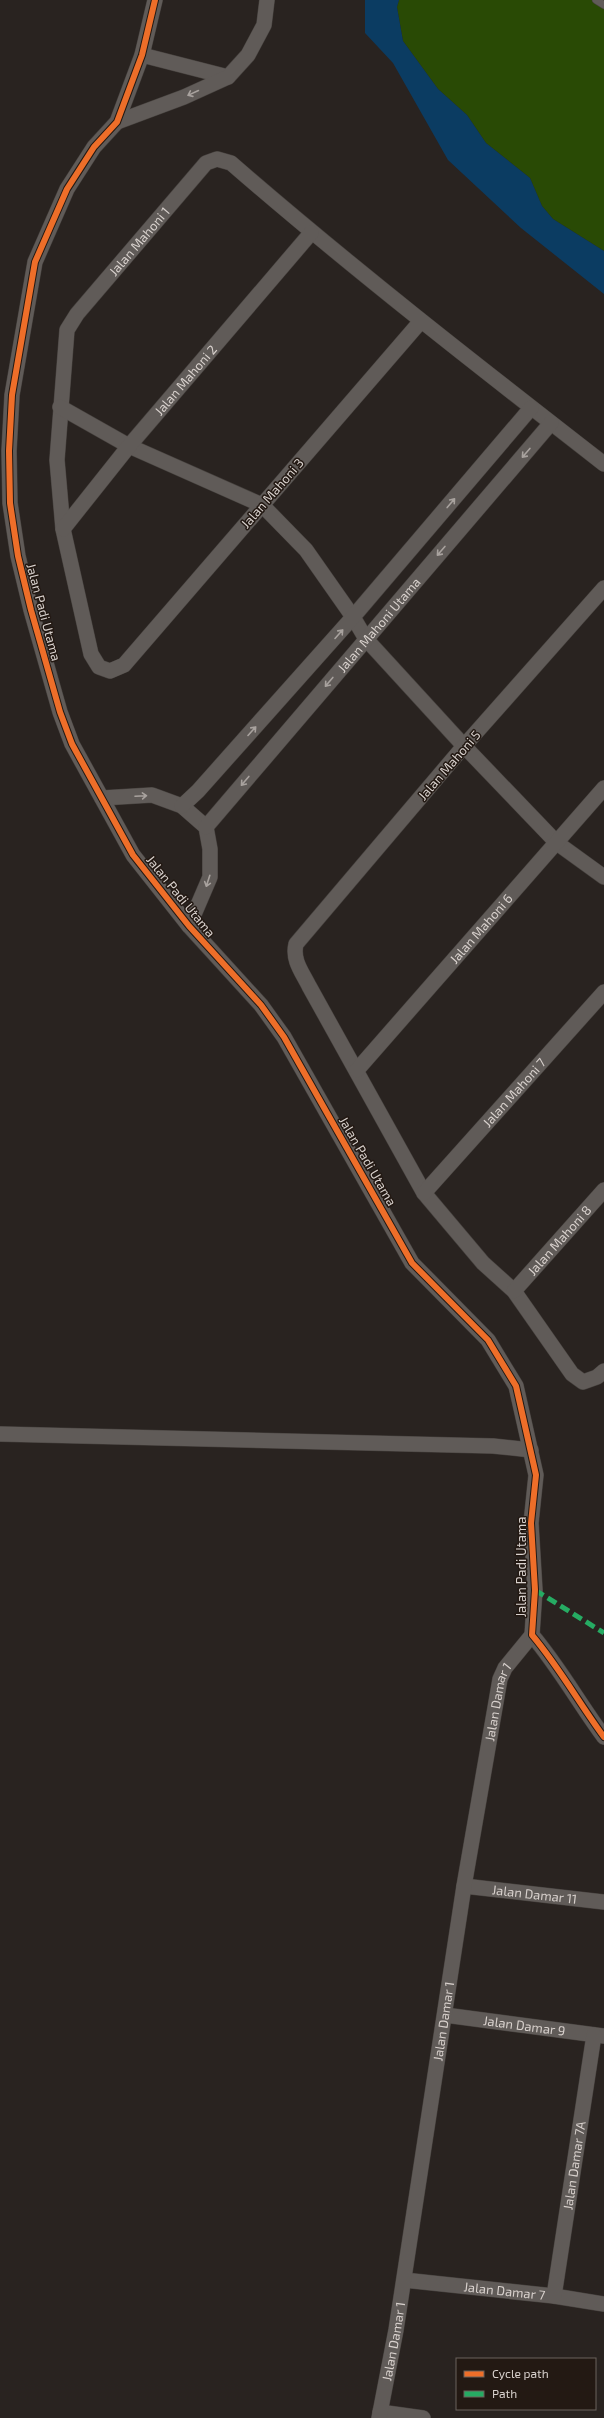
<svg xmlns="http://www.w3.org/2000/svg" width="604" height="2418" viewBox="0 0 604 2418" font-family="'Exo 2',sans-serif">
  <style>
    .green { fill: #294a05 }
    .water { fill: #0b3c62 }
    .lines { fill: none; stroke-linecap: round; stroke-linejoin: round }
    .lane-casing { stroke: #45403d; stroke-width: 8 }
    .street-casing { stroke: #45403d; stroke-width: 16 }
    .lane { stroke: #605b58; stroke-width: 7 }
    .street { stroke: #605b58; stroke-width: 15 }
    .quiet { stroke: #26ab63; stroke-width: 5; stroke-dasharray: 10 5; stroke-linecap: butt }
    .cycleway-casing { stroke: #231913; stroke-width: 8 }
    .cycleway { stroke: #ee6e29; stroke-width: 6 }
    .oneway { stroke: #a8a29e }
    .labels { text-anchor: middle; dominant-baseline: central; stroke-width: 3; stroke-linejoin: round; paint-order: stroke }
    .street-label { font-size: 13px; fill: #d8d1cd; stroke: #231913 }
  </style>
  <rect width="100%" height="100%" fill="#292320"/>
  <path class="green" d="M399 0H604V251L553 219 542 206 530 178 486 143 467 115 438 89 403 41 397 7Z"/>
  <path class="water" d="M365 0H399L397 7 403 41 438 89 467 115 486 143 530 178 542 206 553 219 604 251V294L521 228 448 160 393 63 365 33Z"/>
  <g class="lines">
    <g class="lane-casing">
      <path id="lane" d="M596 0 604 5"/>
    </g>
    <g class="street-casing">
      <g id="street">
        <path d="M155 0 142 55 117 122 94 147 67 189 35 262 12 395 9 451 10 503 18 556 31 610 60 712 72 744 133 855 189 926 261 1005 284 1037 412 1263 488 1340 516 1386 536 1475 531 1523 535 1590 532 1635C559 1667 579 1703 604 1737"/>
        <path d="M142 55 228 77"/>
        <path d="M117 122 184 97 228 77 248 55 264 25 267 0"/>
        <path id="s1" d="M421 321 124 665 110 671 99 667 91 654 63 529 57 460 67 330 77 314 206 163 217 159 231 163C352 268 478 366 604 464"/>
        <path d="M60 407 129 446 262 505 306 550 353 617 366 639 464 746 557 843 604 877"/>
        <path id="s2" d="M63 529 129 446 311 233"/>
        <path d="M604 588 464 746 296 944C292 960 302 972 309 986L424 1193 483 1263 514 1291 572 1374 583 1382 597 1377 604 1371"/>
        <path d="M102 798 152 795 182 806 206 827 210 849V877L189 926"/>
        <path d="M182 806 198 791 353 617 531 408"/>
        <path id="s3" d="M206 827 551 423"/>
        <path id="s4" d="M357 1070 604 788"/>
        <path id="s5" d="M424 1193 604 992"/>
        <path id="s6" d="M514 1291 604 1190"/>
        <path d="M0 1434 493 1446 531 1450"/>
        <path id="s7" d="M464 1886 604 1902"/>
        <path id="s8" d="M445 2015 604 2036"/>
        <path id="s9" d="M404 2280 554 2296 604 2304"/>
        <path id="s10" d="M554 2296 594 2035"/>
        <path d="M380 2412 423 2418"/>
        <path id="s11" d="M379 2418 396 2330 464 1886 500 1679 505 1668 532 1635"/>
      </g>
    </g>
    <use href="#lane" class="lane"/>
    <use href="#street" class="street"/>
    <path class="quiet" d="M535 1590 604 1633"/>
    <g class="cycleway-casing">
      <path id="cycleway" d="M155 0 142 55 117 122 94 147 67 189 35 262 12 395 9 451 10 503 18 556 31 610 60 712 72 744 133 855 189 926 261 1005 284 1037 412 1263 488 1340 516 1386 536 1475 531 1523 535 1590 532 1635C559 1667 579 1703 604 1737"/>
    </g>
    <use href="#cycleway" class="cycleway"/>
  </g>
  <defs><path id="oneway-shaft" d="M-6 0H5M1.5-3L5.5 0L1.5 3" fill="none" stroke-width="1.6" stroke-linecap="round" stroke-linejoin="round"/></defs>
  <g class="oneway">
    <use href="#oneway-shaft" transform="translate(193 93) rotate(155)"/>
    <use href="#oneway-shaft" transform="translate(526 453) rotate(131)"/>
    <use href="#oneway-shaft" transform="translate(451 503) rotate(-50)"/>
    <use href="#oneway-shaft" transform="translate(441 551) rotate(131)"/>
    <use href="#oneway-shaft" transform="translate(339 634) rotate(-48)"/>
    <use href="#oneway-shaft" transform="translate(329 682) rotate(130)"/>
    <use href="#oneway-shaft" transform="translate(252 731) rotate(-48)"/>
    <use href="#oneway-shaft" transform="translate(245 781) rotate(130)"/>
    <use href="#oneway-shaft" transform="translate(141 796) rotate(-3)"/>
    <use href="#oneway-shaft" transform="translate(208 881) rotate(108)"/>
  </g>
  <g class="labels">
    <g class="street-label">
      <text stroke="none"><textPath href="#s1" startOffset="939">Jalan Mahoni 1</textPath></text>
      <text stroke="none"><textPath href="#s2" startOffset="193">Jalan Mahoni 2</textPath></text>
      <text transform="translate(272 493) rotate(-49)">Jalan Mahoni 3</text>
      <text transform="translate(44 612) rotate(75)">Jalan Padi Utama</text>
      <text stroke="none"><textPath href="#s3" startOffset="266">Jalan Mahoni Utama</textPath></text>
      <text transform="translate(449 765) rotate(-49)">Jalan Mahoni 5</text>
      <text transform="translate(181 896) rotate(51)">Jalan Padi Utama</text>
      <text stroke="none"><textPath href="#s4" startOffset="188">Jalan Mahoni 6</textPath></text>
      <text stroke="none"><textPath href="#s5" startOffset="135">Jalan Mahoni 7</textPath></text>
      <text transform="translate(368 1161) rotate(60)">Jalan Padi Utama</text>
      <text stroke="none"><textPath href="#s6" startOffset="68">Jalan Mahoni 8</textPath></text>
      <text transform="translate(521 1567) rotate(-90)">Jalan Padi Utama</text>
      <text stroke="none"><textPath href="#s11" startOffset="726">Jalan Damar 1</textPath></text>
      <text stroke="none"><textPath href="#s7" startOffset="71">Jalan Damar 11</textPath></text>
      <text stroke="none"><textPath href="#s11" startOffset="402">Jalan Damar 1</textPath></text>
      <text stroke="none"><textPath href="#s8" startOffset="80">Jalan Damar 9</textPath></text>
      <text stroke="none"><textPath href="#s10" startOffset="132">Jalan Damar 7A</textPath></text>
      <text stroke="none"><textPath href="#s9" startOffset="101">Jalan Damar 7</textPath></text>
      <text stroke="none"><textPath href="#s11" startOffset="78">Jalan Damar 1</textPath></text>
    </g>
  </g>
  <rect x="456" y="2358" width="140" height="52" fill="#231913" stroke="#6b635d"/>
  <rect x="464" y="2371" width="20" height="6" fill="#ee6e29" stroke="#6b635d"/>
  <text x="492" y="2378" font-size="12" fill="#d8d1cd">Cycle path</text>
  <rect x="464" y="2391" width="20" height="6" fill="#26ab63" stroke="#6b635d"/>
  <text x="492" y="2398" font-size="12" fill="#d8d1cd">Path</text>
</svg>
